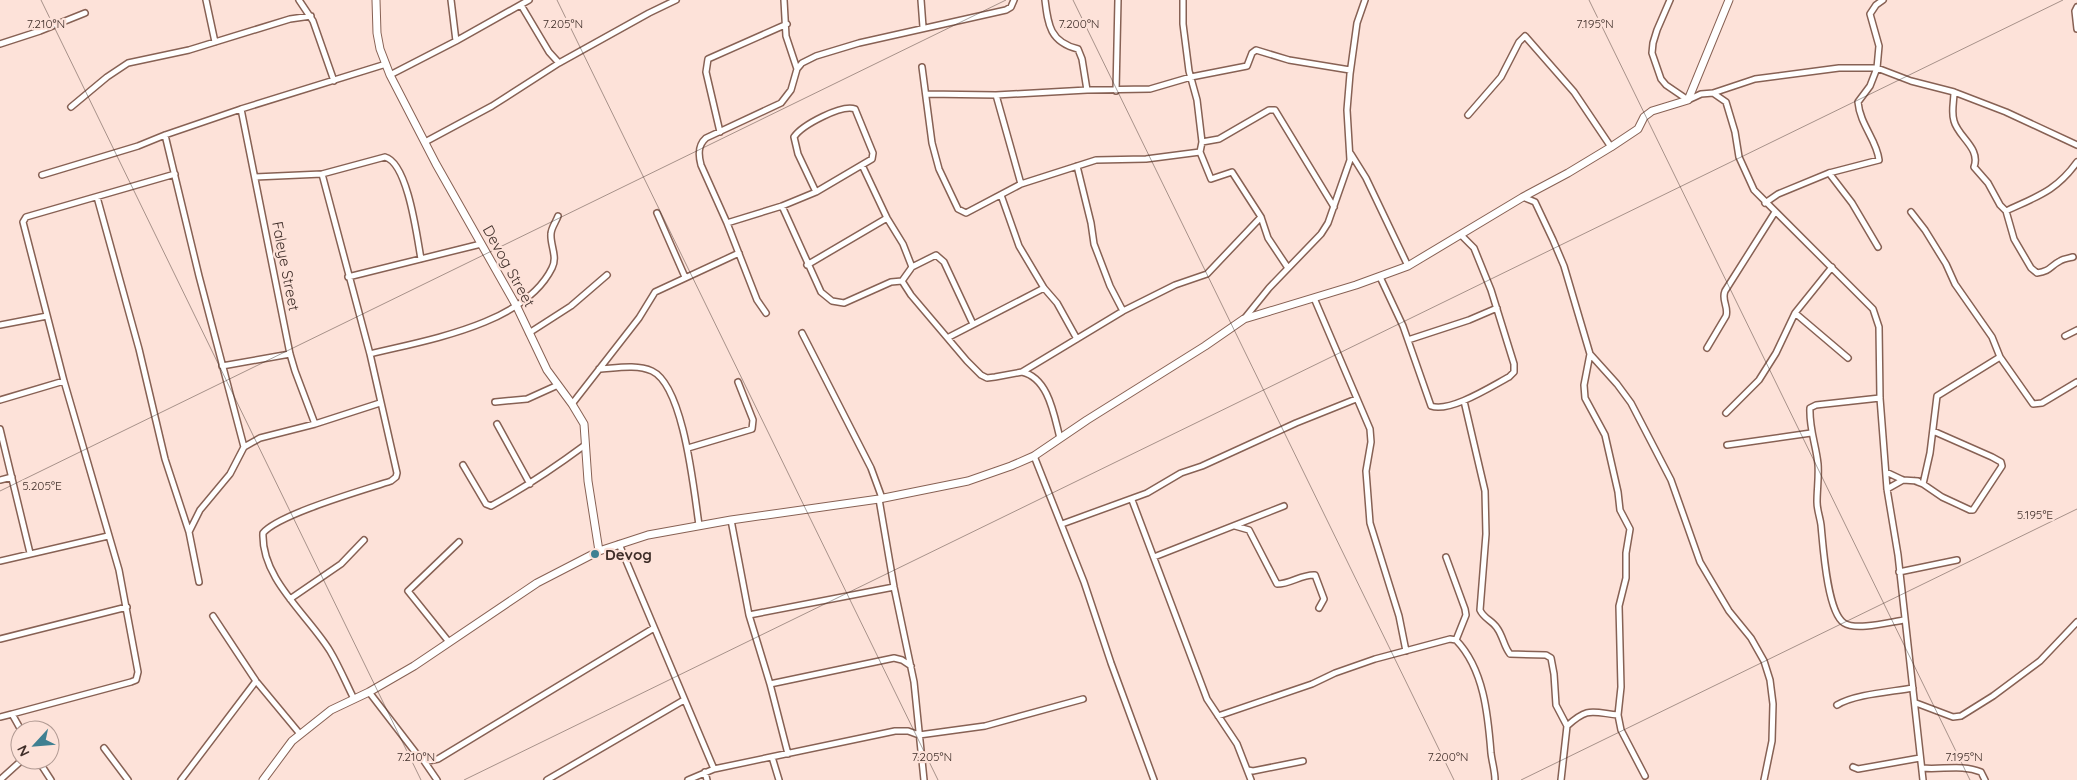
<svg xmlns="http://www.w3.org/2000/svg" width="2077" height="780" viewBox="0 0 2077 780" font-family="Quicksand,sans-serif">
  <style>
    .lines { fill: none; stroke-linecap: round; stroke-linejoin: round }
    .street-casing { stroke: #876154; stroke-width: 8 }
    .secondary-casing { stroke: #876154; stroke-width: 9 }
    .street { stroke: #fff; stroke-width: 5 }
    .secondary { stroke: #fff; stroke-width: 7 }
    .ticks { fill: none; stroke: #3f2e29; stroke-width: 1; stroke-opacity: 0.45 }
    .poi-dot { fill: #3f8092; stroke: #fde2d9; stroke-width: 2 }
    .labels { text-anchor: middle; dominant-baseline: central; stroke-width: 4.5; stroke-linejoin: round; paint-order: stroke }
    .street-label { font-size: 15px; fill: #3f2e29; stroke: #fde2d9 }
    .poi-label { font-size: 15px; font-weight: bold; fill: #3f2e29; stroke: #fde2d9; text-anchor: start }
    .ticks-label { font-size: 12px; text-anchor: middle; fill: #3f2e29; stroke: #fde2d9; stroke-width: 4.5; stroke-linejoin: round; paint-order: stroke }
  </style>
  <rect width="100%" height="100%" fill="#fde2d9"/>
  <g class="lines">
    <g class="street-casing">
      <path id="street" d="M206 0 215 42
        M299 0 313 21 334 81
        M451 0 456 41
        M784 0 786 36 797 69
        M921 0 923 27
        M1045 0C1048 25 1050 42 1078 49L1082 59 1087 90
        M1183 0V24L1189 71 1197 100 1202 142 1200 152 1211 179 1232 172 1261 217 1268 238 1288 268
        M1670 0 1657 30 1653 43 1652 53 1661 79 1666 85 1688 100 1701 94 1713 93 1726 102 1735 132 1739 157 1754 190 1873 309 1879 327 1880 398 1887 489 1898 555 1923 780
        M521 5 549 52 559 63 649 13 676 0
        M2077 7 2075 11 2077 29
        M0 44 40 31 85 13
        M922 67 932 143 939 169 958 209 966 213 1021 184 1096 160 1146 159 1200 152
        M390 75 456 41 529 0
        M1116 91 1118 0
        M1954 92C1954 102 1951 112 1954 121 1958 137 1981 148 1974 167L1988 183 2000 205 2006 211 2014 239 2031 268 2037 273C2051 271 2050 266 2060 261 2063 259 2069 258 2073 257
        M1713 93 1755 79 1839 68H1877L1911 81 1954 92 2006 112 2077 145
        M926 94 996 95 1087 90 1150 89 1191 77 1247 66 1252 53 1256 50 1289 60 1350 70
        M996 95 1021 184
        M71 107 107 77 128 63 189 50 290 19 311 16
        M241 109 290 354 295 371 315 424
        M1468 115 1501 77 1519 42 1525 36 1574 92 1611 147
        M720 132 706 72 708 59 787 24
        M165 135 199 276 244 447
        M425 142 492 106 559 63
        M1202 142 1219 139 1269 110H1275L1334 207
        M1351 154 1366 178 1408 266
        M862 165 887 218 903 244 912 267
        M1077 166 1091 223 1094 244 1110 286 1123 311
        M1829 173 1852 203 1878 247
        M322 174 370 354 397 473 396 477 391 481C364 490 279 514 263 533 261 579 308 615 330 651 339 666 346 683 354 699
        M42 175 138 146 165 135 241 109 386 64
        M255 177 322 174 385 157C408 163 417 237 421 259
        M1001 195 1019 246 1044 288 1057 303 1077 339
        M97 197 139 349 165 459 189 532
        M1523 197 1535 202 1553 240 1564 266 1590 354 1617 384 1631 403 1671 480 1700 562 1729 611 1751 638 1764 661 1770 680 1773 704 1772 741 1764 780
        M1765 203 1778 194 1829 173 1879 160C1877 140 1860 125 1858 102L1870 86 1877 68 1879 46 1870 14 1876 5 1883 0
        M782 206 821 292 832 301 844 303 891 282 902 281
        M2006 211C2038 196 2056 191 2077 162
        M1911 212 1925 230 1946 264 1955 284 1992 337 2000 357 2033 404 2042 403 2077 382
        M657 213 685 277
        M727 223 782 206 816 192 872 159 873 153 855 109C842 104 802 125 794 137L798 154 816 192
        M807 265 887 218
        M348 277 481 244
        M1380 277 1403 326 1431 406C1450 413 1492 386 1509 377L1514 372V364L1491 290 1474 248 1461 235
        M902 281 911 295 967 361 981 375 987 378 995 377 1022 372 1123 311 1175 285 1207 274 1261 217
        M902 281 912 267 936 255 944 262 973 324
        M1314 298 1370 429 1371 442 1366 471 1370 523 1399 616 1406 651
        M766 313 757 300 727 223 701 165C698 154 698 145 706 138L781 103 791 90 797 69 802 63 816 56 859 43 1006 10 1011 7 1014 0
        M1795 313 1848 358
        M1244 319 1269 288 1321 234 1328 223 1350 160 1347 110 1350 74 1357 23 1365 0
        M0 325 47 316
        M529 333 571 306 607 275
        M802 333 871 468 882 498
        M2065 336 2077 330
        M949 337 1044 288
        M1408 340 1469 320 1497 308
        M1707 348 1726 316C1729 307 1721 300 1725 291L1775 212
        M370 354C426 340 524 325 552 268 558 257 550 245 551 234 551 228 556 222 558 216
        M1590 354 1584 385 1585 398 1605 435 1618 492 1620 510 1630 529 1626 553V578L1619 606 1621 687 1618 715 1621 730 1645 776
        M222 366 290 354
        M599 369C616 368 637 364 652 371 684 386 694 492 699 525
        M1022 372C1049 378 1054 416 1060 438
        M1880 398 1816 405 1810 408C1809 428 1816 445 1818 464 1819 477 1817 489 1817 502 1817 510 1820 517 1821 525 1823 545 1827 612 1844 623 1856 631 1890 622 1904 620
        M0 400 64 381
        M1464 401 1485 491 1486 534 1480 610C1484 619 1492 620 1497 628 1503 636 1504 647 1510 654L1546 655 1551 658 1554 674 1556 705 1567 726 1561 780
        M495 402 527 399 558 385
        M572 404 639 318 655 292 739 253
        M1726 413 1759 380 1776 353 1795 313 1832 267
        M497 424 530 484
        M0 429 30 553
        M1727 445 1811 433
        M688 448 752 429 753 420 738 382
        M1034 456 1084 582 1111 663 1154 780
        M463 465 486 504 491 506C524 488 554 468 585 445
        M1886 472 1903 480 1918 481
        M0 480 12 477
        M1915 481 1923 484 1942 497 1970 510H1973L2002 466 2001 462 1992 457 1933 431
        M1923 484 1930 453 1937 396 2000 357
        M1887 489 1903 480
        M879 499 894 587 914 682 924 780
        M1132 500 1207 699 1237 744 1251 780
        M731 520 749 615 770 684 788 754
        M1062 524 1147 493 1181 473 1202 466 1296 423 1356 399
        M1235 526 1249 530 1277 584C1291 584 1302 574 1315 575L1324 599 1319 608
        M619 544 714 769
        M1154 557 1284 506
        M1446 557 1465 609 1466 615 1456 640
        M0 561 108 536
        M1899 572 1957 560
        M199 582 189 532 200 510 230 474 244 447 260 438 315 424 380 403
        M290 599 341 564 364 540
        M749 615 894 587
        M213 616 256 681 300 734
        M0 639 127 607
        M449 642 408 591 459 542
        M770 684 894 658 902 660 911 666
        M369 692 419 757C426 763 430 761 438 759L654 628
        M1916 703 1953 717 1961 716 1993 696 2040 661 2077 622
        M1837 705C1855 694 1891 692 1913 688
        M1218 716 1312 684 1335 673 1375 659 1450 639 1456 640C1484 669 1488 715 1491 753 1492 762 1495 771 1495 780
        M0 717 12 714
        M1567 726C1588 707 1591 712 1618 715
        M21 730 12 714 131 682 136 680 138 672 119 570 64 381 23 222 26 217 175 174
        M104 748 128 780
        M772 757 779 780
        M38 760 51 780
        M424 761 437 780
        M1853 767 1858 769 1920 758
        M1922 768C1942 770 1962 764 1981 772L1985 780
        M1248 770 1253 771 1303 761
        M705 772 707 780
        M0 780 22 760
        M181 780 256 681
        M547 780 684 700
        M688 780 714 769 895 731H908L919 735 985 726 1083 699"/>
    </g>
    <g class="secondary-casing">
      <path id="secondary" d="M376 0 377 33 380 49 390 75 436 164 517 307 547 370 572 404 584 424 588 481 599 551
        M263 780 292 741 331 710 369 692 414 666 537 583 599 551 648 535 731 520 879 499 968 481 1011 466 1034 456 1087 420 1205 346 1244 319 1356 285 1408 266 1523 197 1568 173 1611 147 1638 129 1644 117 1652 111 1688 100 1729 0"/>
    </g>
    <use href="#street" class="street"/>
    <use href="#secondary" class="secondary"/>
  </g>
  <path class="ticks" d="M41 0 421 780M557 0 938 780M1073 0 1454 780M1589 0 1970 780M0 491 1006 0M464 780 2063 0M1521 780 2077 509"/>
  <circle class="poi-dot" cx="595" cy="554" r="5"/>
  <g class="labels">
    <g class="street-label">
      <text transform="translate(286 266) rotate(79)">Faleye Street</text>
      <text transform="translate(509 266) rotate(61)">Devog Street</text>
    </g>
    <g class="poi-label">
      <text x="605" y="554">Devog</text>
    </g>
  </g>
  <g class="ticks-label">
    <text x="1595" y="28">7.195°N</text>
    <text x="46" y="28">7.210°N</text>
    <text x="563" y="28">7.205°N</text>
    <text x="1079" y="28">7.200°N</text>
    <text x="42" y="490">5.205°E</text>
    <text x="2035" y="519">5.195°E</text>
    <text x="416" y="761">7.210°N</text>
    <text x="932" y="761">7.205°N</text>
    <text x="1448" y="761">7.200°N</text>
    <text x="1964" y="761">7.195°N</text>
  </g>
  <g transform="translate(35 745) rotate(244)"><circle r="24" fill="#fde2d9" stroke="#b19a93"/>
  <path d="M0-4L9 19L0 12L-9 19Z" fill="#3f8092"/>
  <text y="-8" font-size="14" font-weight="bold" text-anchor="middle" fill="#3f2e29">N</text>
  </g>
</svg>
